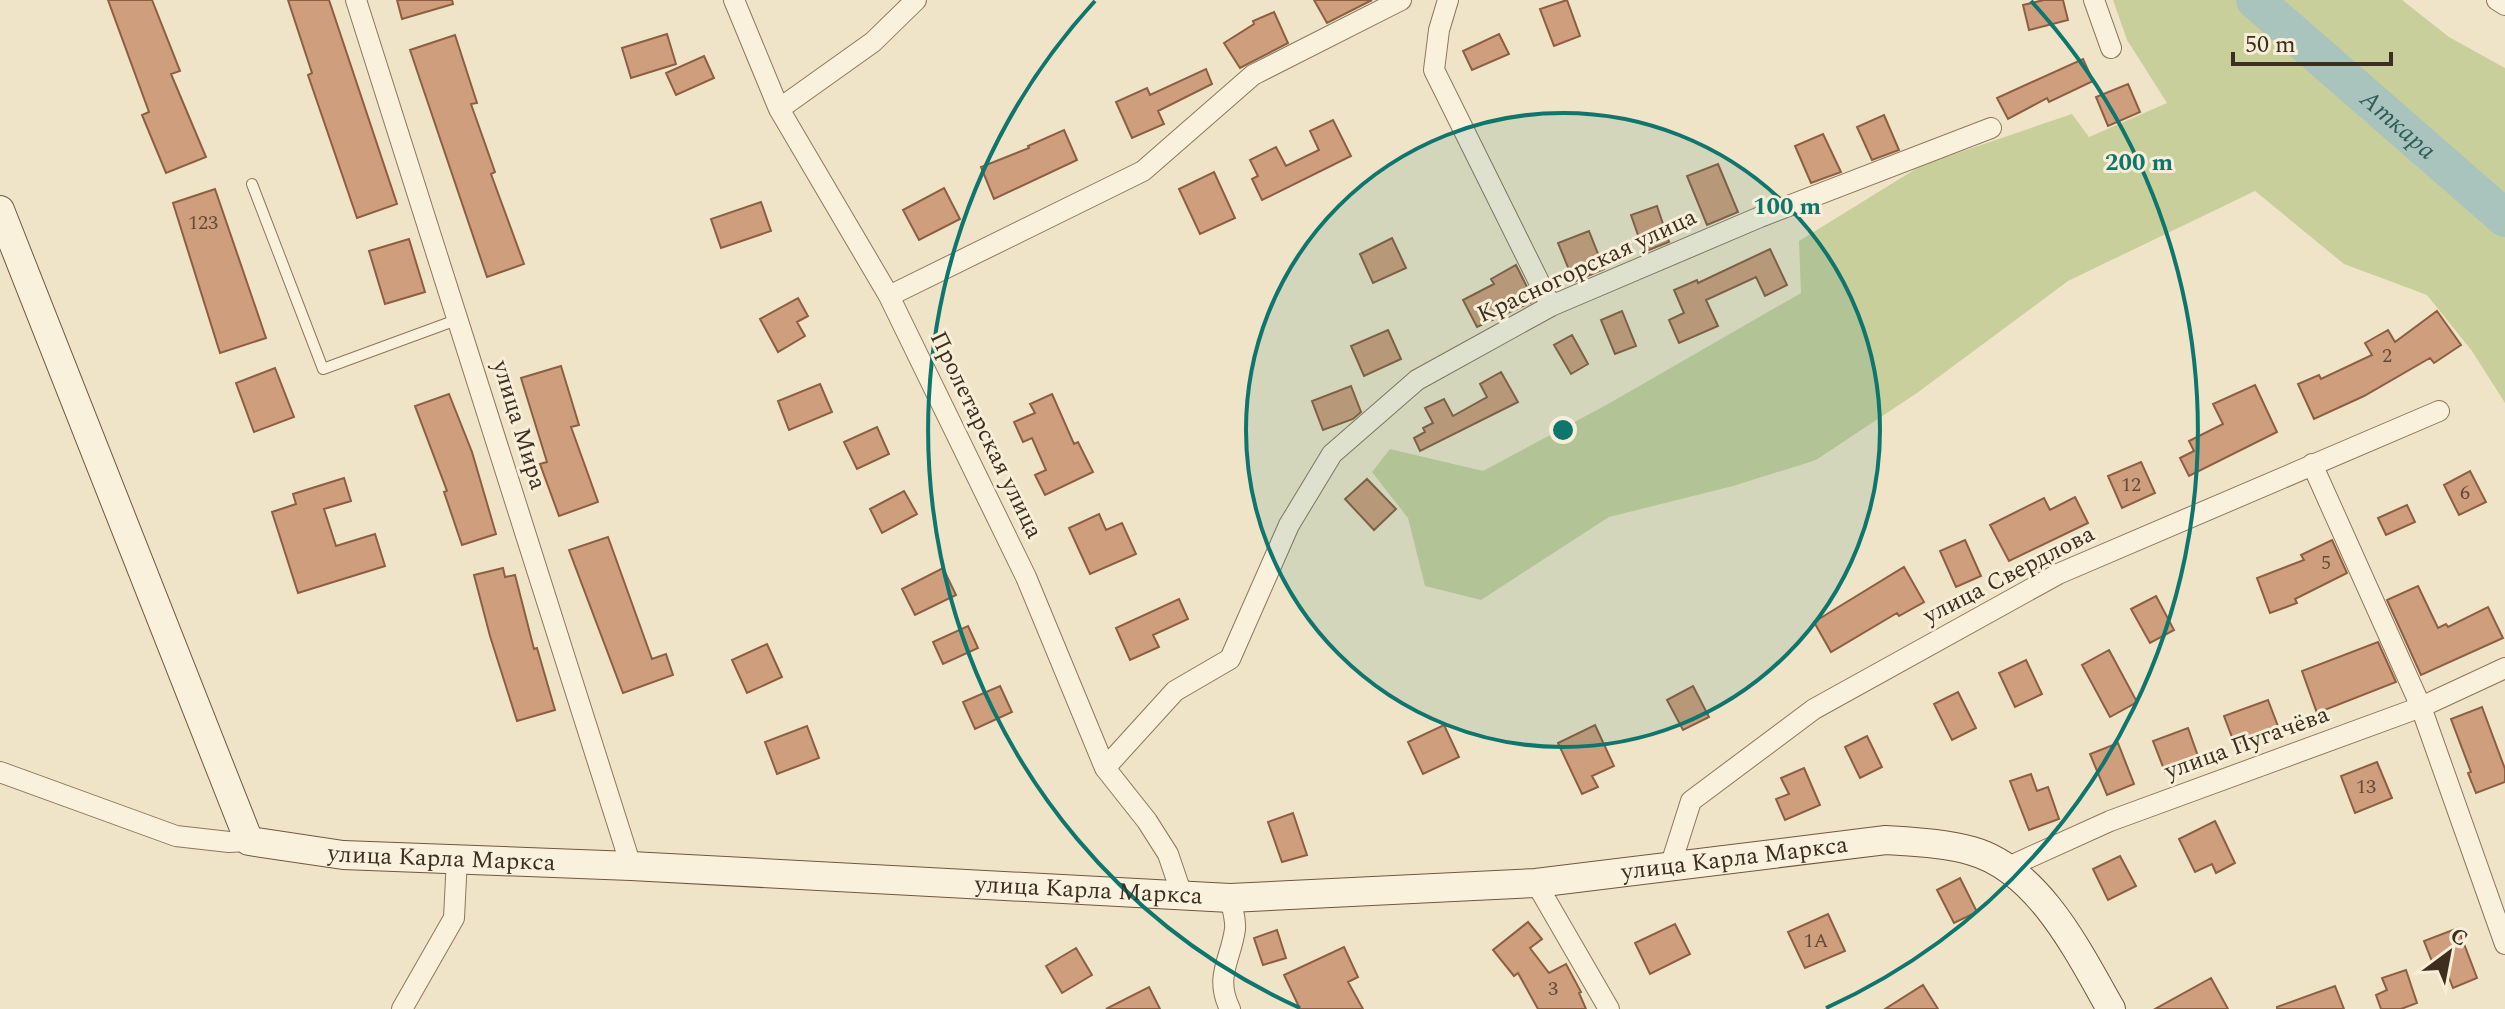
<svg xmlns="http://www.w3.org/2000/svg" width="2505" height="1009" viewBox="0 0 2505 1009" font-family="Spectral,serif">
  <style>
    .green { fill: #c9cf9b }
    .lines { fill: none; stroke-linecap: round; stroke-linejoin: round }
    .river { stroke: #a9c4bc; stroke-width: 38 }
    .building { fill: #cf9f7d; stroke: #8d5f41; stroke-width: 2 }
    .lane-casing { stroke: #8d765c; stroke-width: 12 }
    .street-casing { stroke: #8d765c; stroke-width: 22 }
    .secondary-casing { stroke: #6f573f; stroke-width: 30 }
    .lane { stroke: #faf1dc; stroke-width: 10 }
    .street { stroke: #faf1dc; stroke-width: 20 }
    .secondary { stroke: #faf1dc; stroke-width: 28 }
    .ring { fill: none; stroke: #0f766e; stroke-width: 4 }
    .labels { text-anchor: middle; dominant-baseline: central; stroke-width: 6; stroke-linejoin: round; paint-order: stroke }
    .number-label { font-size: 20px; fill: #624a37 }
    .street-label { font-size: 24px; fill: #3d2e20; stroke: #f7eed8 }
    .water-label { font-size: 26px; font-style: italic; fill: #2f5d5a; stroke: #f7eed8 }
    .centre { fill: #0f766e; stroke: #f7eed8; stroke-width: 4 }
    .ring-label { font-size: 24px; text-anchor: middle; font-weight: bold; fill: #0f766e; stroke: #f7eed8; stroke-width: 6; stroke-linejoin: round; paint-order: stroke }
  </style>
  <rect width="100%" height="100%" fill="#f0e4c8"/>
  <path class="green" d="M2113 0H2402L2449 37 2505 68V403L2472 351 2427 295 2344 264 2255 191 2068 281 1917 393 1816 460 1733 486 1609 517 1481 600 1425 586 1408 518 1372 472 1390 449 1483 471 1608 404 1801 293 1799 241 1922 165 2072 114 2089 137 2167 103 2127 40Z"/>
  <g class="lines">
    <path class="river" id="s1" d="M2255 0 2505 218"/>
  </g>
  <path class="building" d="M108 0H152L180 71 171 74 206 157 166 173 142 115 149 112Z
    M288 0H329L397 204 357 218 308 75 312 73Z
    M397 0H452L453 4 402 19Z
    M1314 0H1372L1327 23Z
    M1567 0 1580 36 1554 46 1540 9Z
    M2044 0H2063L2068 20 2029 30 2023 5Z
    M1274 12 1288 43 1240 68 1224 43 1254 24 1253 21Z
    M667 34 676 64 631 78 622 48Z
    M1499 34 1509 54 1472 70 1463 51Z
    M455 35 477 103 471 104 495 172 491 174 524 264 487 277 410 50Z
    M704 56 714 78 676 95 666 73Z
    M2083 59 2093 81 2049 102 2047 98 2008 119 1997 98Z
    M1206 69 1212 84 1158 111 1164 124 1132 138 1116 102 1147 88 1150 95Z
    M2128 84 2140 112 2108 126 2096 97Z
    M1884 115 1899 150 1872 160 1857 127Z
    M1333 120 1351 156 1262 200 1252 179 1258 176 1250 160 1276 147 1286 166 1319 150 1310 131Z
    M1064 130 1077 160 994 199 981 167 1029 148 1028 146Z
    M1823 134 1841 172 1811 183 1795 146Z
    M1718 164 1738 212 1707 225 1687 176Z
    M1214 172 1235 218 1200 234 1179 189Z
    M944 188 960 219 919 240 903 210Z
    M215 189 266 338 220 353 173 203Z
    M761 202 771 231 721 248 711 219Z
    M1657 206 1669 242 1644 252 1631 215Z
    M1589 231 1604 269 1574 282 1558 243Z
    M1392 238 1406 268 1373 283 1360 254Z
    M409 239 425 292 385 304 369 251Z
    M1770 249 1787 285 1765 296 1756 277 1706 300 1718 326 1679 343 1669 320 1684 313 1674 290 1697 280 1698 283Z
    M1516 265 1534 301 1477 327 1463 300 1494 284 1491 279Z
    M798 298 808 316 797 322 805 336 778 352 760 319Z
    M1622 311 1636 346 1615 354 1601 320Z
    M2437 311 2461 345 2434 363 2430 358 2364 396 2314 419 2298 384 2319 375 2321 379 2372 355 2365 343 2388 330 2395 342Z
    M1388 330 1401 359 1364 376 1351 346Z
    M1572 335 1588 364 1571 374 1554 345Z
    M561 366 579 425 571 427 598 502 559 516 540 464 547 462 521 378Z
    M275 368 294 417 254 432 236 383Z
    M1501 372 1518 402 1420 451 1414 438 1425 432 1423 428 1433 423 1425 408 1444 399 1453 416 1487 397 1480 384Z
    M820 384 832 412 789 430 778 401Z
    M2255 385 2277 432 2189 476 2180 458 2194 451 2189 441 2223 424 2213 404Z
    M1351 386 1361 412 1353 419 1323 430 1312 401Z
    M449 394 472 452 496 534 462 545 444 492 447 491 415 406Z
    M1052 394 1074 444 1078 442 1093 472 1045 495 1035 475 1046 470 1032 438 1023 442 1014 422 1035 413 1030 404Z
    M877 427 889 454 857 469 844 442Z
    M2141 462 2155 493 2122 508 2108 476Z
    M2470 471 2486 502 2459 515 2444 485Z
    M344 478 351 501 324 509 336 546 375 534 385 566 298 593 272 512 296 504 293 494Z
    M1367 479 1396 509 1374 530 1345 499Z
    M904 491 917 514 882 533 870 509Z
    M2075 497 2088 523 2009 561 1990 525 2044 498 2050 510Z
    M2407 505 2415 522 2386 535 2378 518Z
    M1099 514 1106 530 1122 523 1136 554 1090 574 1069 528Z
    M608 537 652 659 666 654 673 675 623 693 569 550Z
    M1965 540 1981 576 1956 587 1940 551Z
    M2332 540 2347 573 2295 599 2297 603 2270 613 2257 578 2304 560 2301 555Z
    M1904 567 1924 602 1899 616 1897 613 1831 652 1814 622Z
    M503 568 505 577 515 575 534 649 537 648 555 710 517 721 490 636 474 575Z
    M943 568 956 595 915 615 902 589Z
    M2418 586 2438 628 2446 624 2448 627 2488 607 2503 638 2421 675 2387 600Z
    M2156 596 2174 630 2150 643 2131 609Z
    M1179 599 1188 619 1153 635 1159 647 1130 660 1116 628Z
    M968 626 978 648 943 664 933 642Z
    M2378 642 2396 682 2317 713 2302 671Z
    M767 644 782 677 747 693 732 660Z
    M2109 650 2137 702 2110 717 2082 665Z
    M2026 660 2042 694 2015 707 1999 673Z
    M1000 686 1012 712 975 729 963 702Z
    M1693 686 1709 717 1683 730 1667 700Z
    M1958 692 1976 728 1952 740 1934 704Z
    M2268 700 2279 729 2235 745 2224 716Z
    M2482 707 2505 769V782L2476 793 2468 773 2471 772 2451 719Z
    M1444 725 1459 757 1423 774 1408 742Z
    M1595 725 1614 766 1592 776 1598 787 1582 794 1558 743Z
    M807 726 819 758 777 774 765 742Z
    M2188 728 2199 759 2165 772 2153 741Z
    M1867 736 1882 767 1860 778 1845 747Z
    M2118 743 2134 784 2107 795 2090 754Z
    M2377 762 2392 798 2355 813 2341 776Z
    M1804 768 1820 805 1785 820 1776 799 1789 794 1781 778Z
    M2031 774 2037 791 2048 787 2059 819 2029 830 2010 781Z
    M1293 813 1307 855 1282 862 1268 822Z
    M2215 821 2235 863 2216 873 2212 864 2195 872 2179 839Z
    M2120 856 2136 886 2108 900 2093 869Z
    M1960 878 1977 912 1954 923 1937 890Z
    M1828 914 1845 951 1805 968 1788 932Z
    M1528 922 1542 939 1530 948 1549 973 1566 964 1581 992 1579 993 1586 1009H1538L1518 973 1514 976 1493 950Z
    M1675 924 1690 954 1650 974 1635 943Z
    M2458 928 2477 978 2453 988 2444 965 2435 969 2424 941Z
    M1277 930 1286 958 1263 965 1254 938Z
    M1344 947 1358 977 1348 982 1363 1009H1300L1284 975Z
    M1076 948 1092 975 1062 993 1046 966Z
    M2406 970 2417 1003 2401 1009H2381L2376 995 2387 990 2382 978Z
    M2211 978 2228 1009H2155Z
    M1923 985 1938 1009H1885Z
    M2335 986 2344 1009H2277V1007Z
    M1149 987 1160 1009H1106Z"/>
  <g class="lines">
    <g class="lane-casing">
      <path id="lane" d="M252 184 323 369 459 319"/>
    </g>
    <g class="street-casing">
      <path id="street" d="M356 0 631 866
        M734 0 779 109 889 296 1026 577 1105 768 1147 821 1168 854 1182 895
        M1448 0 1439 30 1434 70 1551 306
        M2094 0 2111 48
        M2497 0 2505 5
        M779 109 873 42 916 0
        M889 296 1143 171 1253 75 1401 0
        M2312 464 2421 707 2505 944
        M1105 768 1175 691 1230 659 1289 525 1332 454 1417 380 1551 306 1760 217 1991 128
        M0 772 176 836 229 842 249 841
        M1670 867 1691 801 1814 709 2058 574 2439 411
        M2006 868 2110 821 2421 707 2505 668
        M1536 883 1609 1009
        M402 1009 454 918 457 858
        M1230 1009C1214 976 1231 960 1235 929 1236 919 1232 907 1230 898"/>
    </g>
    <g class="secondary-casing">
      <g id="secondary">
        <path id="s2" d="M0 210 249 841 343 855 631 866 1230 898 1536 883 1886 840C1914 842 1944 843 1972 851 2039 870 2079 953 2111 1009"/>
      </g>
    </g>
    <use href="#lane" class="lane"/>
    <use href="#street" class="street"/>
    <use href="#secondary" class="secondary"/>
  </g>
  <circle cx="1563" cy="430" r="317" fill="#0f766e" fill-opacity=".12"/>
  <g class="ring">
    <circle cx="1563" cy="430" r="317"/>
    <path d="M1300 1008A635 635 0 0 1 1095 1M2031 1A635 635 0 0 1 1826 1008"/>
  </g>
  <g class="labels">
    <g class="number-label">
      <text x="203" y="223">123</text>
      <text x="2387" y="356">2</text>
      <text x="2131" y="485">12</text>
      <text x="2465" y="493">6</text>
      <text x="2326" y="563">5</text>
      <text x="2366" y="787">13</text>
      <text x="1816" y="941">1А</text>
      <text x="1553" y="989">3</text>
    </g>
    <g class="street-label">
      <text transform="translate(1587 266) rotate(-25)">Красногорская улица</text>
      <text transform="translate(519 425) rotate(73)">улица Мира</text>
      <text transform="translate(986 435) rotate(64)">Пролетарская улица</text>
      <text transform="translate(2009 575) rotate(-27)">улица Свердлова</text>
      <text transform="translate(2247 743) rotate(-20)">улица Пугачёва</text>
      <text stroke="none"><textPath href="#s2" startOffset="872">улица Карла Маркса</textPath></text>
      <text stroke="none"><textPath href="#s2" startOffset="2168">улица Карла Маркса</textPath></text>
      <text stroke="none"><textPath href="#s2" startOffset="1520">улица Карла Маркса</textPath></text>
    </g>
    <g class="water-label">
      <text stroke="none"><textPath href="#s1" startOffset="190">Аткара</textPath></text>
    </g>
  </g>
  <circle cx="1563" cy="430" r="12" class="centre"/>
  <g class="ring-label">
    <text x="2139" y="170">200 m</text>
    <text x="1787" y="214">100 m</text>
  </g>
  <g transform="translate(2449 953) rotate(32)" stroke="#f7eed8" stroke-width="6" paint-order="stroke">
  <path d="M0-6L14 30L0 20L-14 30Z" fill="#3d2e20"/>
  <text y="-12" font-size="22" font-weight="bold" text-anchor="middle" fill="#3d2e20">С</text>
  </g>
  <path d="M2233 52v12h158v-12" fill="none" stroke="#3d2e20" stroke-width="4"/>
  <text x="2245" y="52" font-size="24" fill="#3d2e20" stroke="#f7eed8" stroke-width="6" paint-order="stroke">50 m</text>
</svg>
